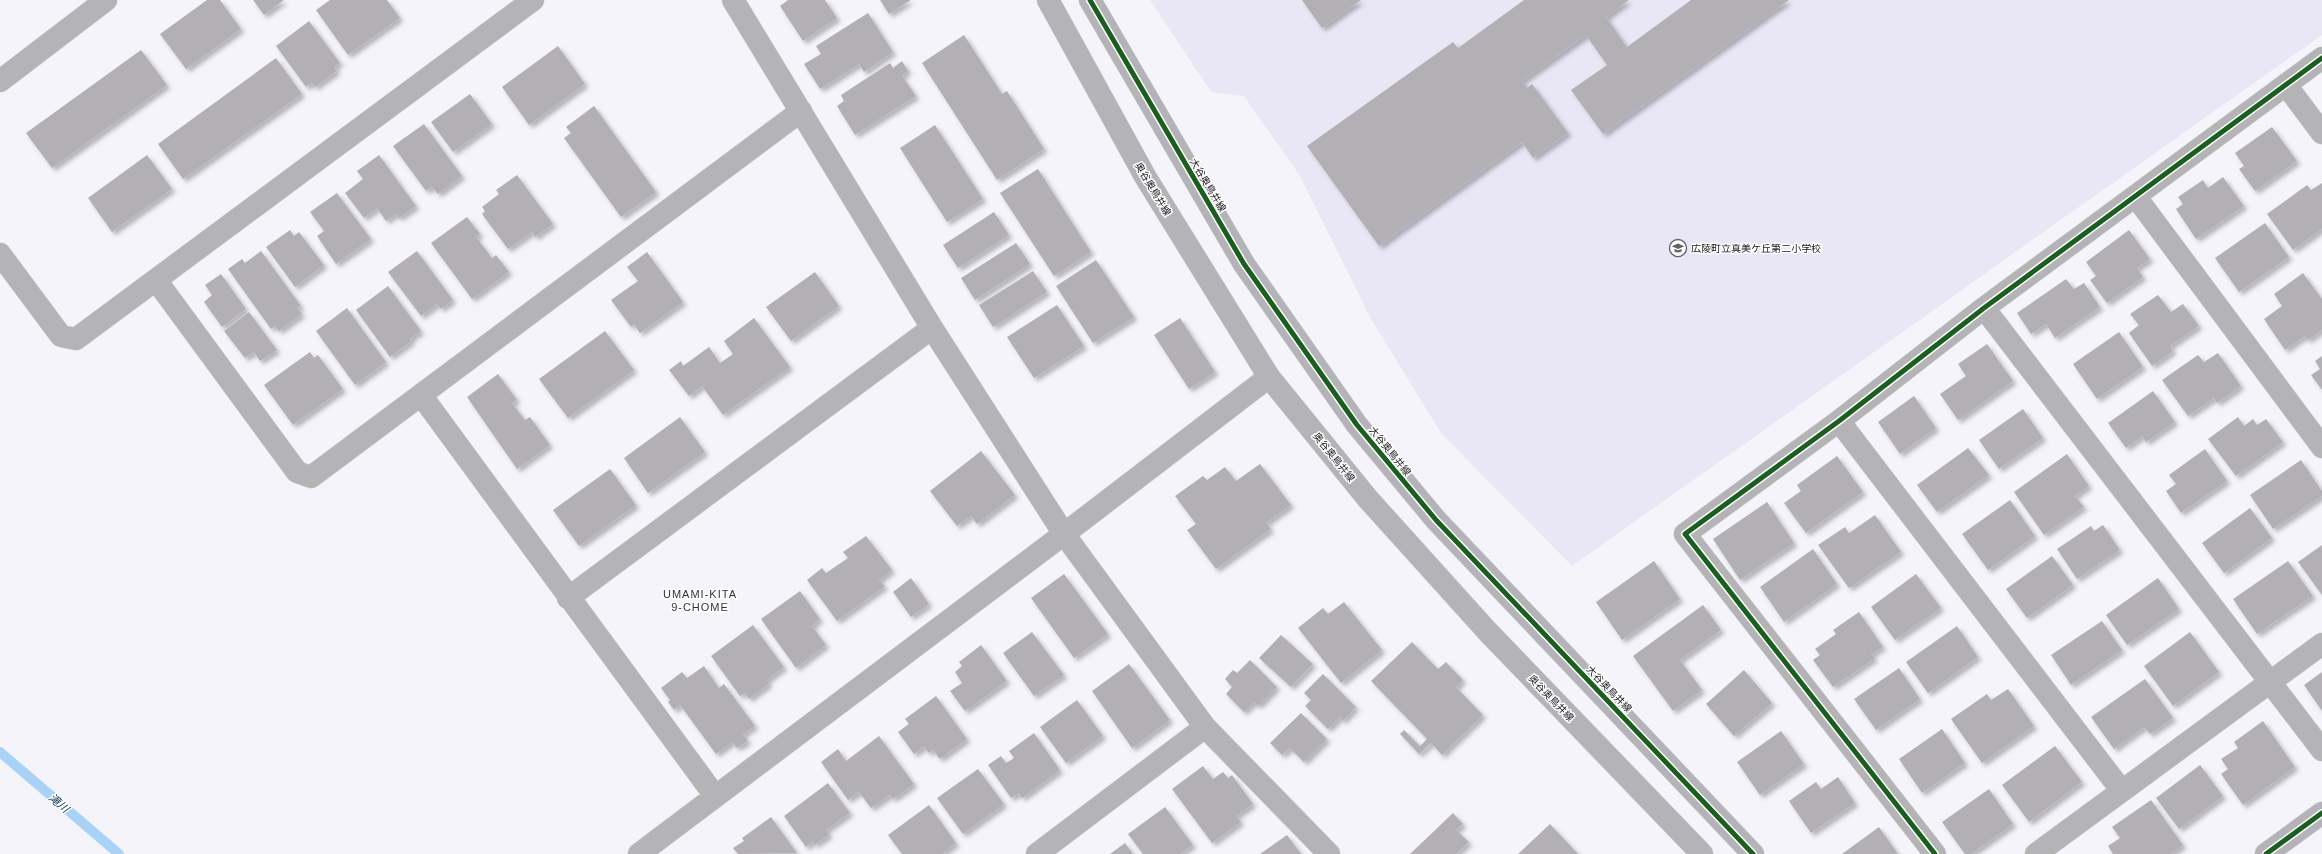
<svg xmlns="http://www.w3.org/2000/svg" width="2322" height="854" viewBox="0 0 2322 854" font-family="Helvetica,'Noto Sans JP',sans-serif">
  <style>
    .built { fill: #e9e7f5 }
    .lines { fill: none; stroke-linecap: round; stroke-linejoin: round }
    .stream { stroke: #a9d2f6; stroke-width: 10 }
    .building { fill: #b2b0b5; filter: url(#shadow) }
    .street-casing { stroke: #d2d1d6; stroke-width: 23 }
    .secondary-casing { stroke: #d2d1d6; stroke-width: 23 }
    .street { stroke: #b4b4b7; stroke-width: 22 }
    .secondary { stroke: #b4b3b7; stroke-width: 22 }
    .cycleway-casing { stroke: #fff; stroke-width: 8 }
    .cycleway { stroke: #1b5e20; stroke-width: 5 }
    .labels { text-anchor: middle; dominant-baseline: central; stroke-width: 3; stroke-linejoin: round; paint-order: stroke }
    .street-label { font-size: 10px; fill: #161519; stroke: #fff }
    .poi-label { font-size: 10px; fill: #161519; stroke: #fff; text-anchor: start }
    .neighbourhood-label { font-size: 11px; letter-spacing: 1px; fill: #33303a; stroke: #fff }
    .water-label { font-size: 11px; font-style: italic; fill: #002d4c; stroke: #fff }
  </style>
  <defs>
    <filter id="shadow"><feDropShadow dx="3.5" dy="3.5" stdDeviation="2" flood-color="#0004"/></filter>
  </defs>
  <rect width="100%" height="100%" fill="#f5f4fb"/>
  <path class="built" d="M1150 0H2322V35L1572 566 1441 433 1371 319 1300 176 1244 96 1211 92Z"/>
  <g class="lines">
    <path class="stream" d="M0 752 119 854"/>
  </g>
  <path class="building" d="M207 0H220L241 29 186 69 160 34Z
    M253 0H284L264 15Z
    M330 0H387L400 18 348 55 316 10Z
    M788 0H825L837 18 803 41 780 6Z
    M880 0H911L889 14Z
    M1302 0H1361L1322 28Z
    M1524 0H1629L1606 17 1627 47 1691 0H1789L1603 134 1571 90 1607 65 1586 35 1522 81 1527 88 1532 84 1568 133 1533 158 1522 142 1379 246 1307 146 1453 42 1458 48Z
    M868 13 893 52 864 72 859 64 820 89 804 64 821 54 816 46Z
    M309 21 340 63 334 67 337 71 315 87 312 83 306 87 276 46Z
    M964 35 1002 94 1007 91 1044 149 997 180 922 63Z
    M558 46 585 84 529 125 502 87Z
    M141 50 167 85 52 168 26 133Z
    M276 58 302 94 183 179 158 144Z
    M902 61 908 71 902 76 916 96 855 135 837 106 844 101 841 95 890 63 893 68Z
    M470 94 492 124 453 152 431 122Z
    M594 106 656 192 621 217 564 138 571 133 566 127Z
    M424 124 462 176 438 194 432 187 426 191 393 146Z
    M935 125 983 199 947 222 900 148Z
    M2272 127 2297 161 2255 191 2239 169 2244 166 2235 153Z
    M147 155 172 189 112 232 88 198Z
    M379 155 416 206 399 218 396 214 386 221 377 208 364 218 345 193 363 179 357 171Z
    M1038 169 1091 252 1054 276 1000 193Z
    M517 175 553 224 535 237 532 232 508 249 482 214 485 211 482 207 499 194 496 190Z
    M2223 177 2244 206 2196 239 2176 209 2183 204 2178 197 2203 180 2208 188Z
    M2322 183V229L2293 250 2267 214 2307 185 2311 190Z
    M337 193 371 239 336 264 317 236 324 231 310 212Z
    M994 212 1009 235 958 268 943 245Z
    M467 217 480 234 476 237 492 258 496 255 509 272 472 299 431 243Z
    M2265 223 2289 257 2239 292 2215 258Z
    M290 230 294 236 299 232 324 265 295 287 266 247Z
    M2129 230 2150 259 2137 268 2143 277 2107 303 2090 280 2096 276 2086 262Z
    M1016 243 1030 264 975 300 961 278Z
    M261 251 301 306 297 308 302 314 279 331 275 326 271 329 228 269 242 259 245 263Z
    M417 251 453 300 441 309 437 304 421 316 388 272Z
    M647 252 683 302 640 333 634 324 631 327 611 300 638 281 627 267Z
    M1096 260 1134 317 1093 343 1056 286Z
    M1033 271 1047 292 993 327 979 305Z
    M815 272 839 306 791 341 766 307Z
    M2303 273 2322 299V330L2308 340 2305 336 2285 350 2264 319 2282 306 2274 294Z
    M221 274 246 309 222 327 204 302 212 295 205 285Z
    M2066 279 2074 289 2084 283 2100 307 2055 338 2046 324 2031 334 2017 313Z
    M388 286 421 331 410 339 412 341 390 357 356 310Z
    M2158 295 2171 312 2183 304 2199 326 2170 346 2173 351 2152 366 2129 333 2139 325 2130 314Z
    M1057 305 1084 346 1034 378 1007 337Z
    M347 308 386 362 355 385 316 331Z
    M249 312 277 350 260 361 254 352 245 358 224 331Z
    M754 318 790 367 723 415 702 386 689 396 669 370 681 361 683 366 709 347 720 363 733 354 724 341Z
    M1180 318 1215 372 1189 389 1154 335Z
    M605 331 634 370 568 418 539 379Z
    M2119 332 2143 367 2097 399 2073 364Z
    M1987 344 2013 381 1958 420 1940 394 1966 376 1958 364Z
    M310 352 314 358 318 355 343 389 293 425 264 385Z
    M2218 353 2241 386 2217 403 2214 398 2188 416 2162 380 2198 355 2204 362Z
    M2322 356V390L2311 375 2320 369 2315 361Z
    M498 374 517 400 512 403 525 420 530 417 550 445 517 469 467 397Z
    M2153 391 2175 422 2146 442 2142 436 2126 448 2108 423Z
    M1914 396 1936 428 1900 454 1878 422Z
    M2023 409 2043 438 1999 469 1979 440Z
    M680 417 705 452 648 493 624 458Z
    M2238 417 2244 426 2253 419 2257 425 2266 419 2283 442 2236 476 2208 439Z
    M1968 448 1989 475 1937 512 1917 485Z
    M2205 449 2227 481 2181 513 2166 491 2176 484 2169 475Z
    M981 451 1015 495 977 524 971 516 957 526 930 491Z
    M2067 454 2089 486 2075 496 2084 507 2044 535 2014 492Z
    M1837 456 1863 492 1806 533 1784 503 1801 491 1797 485Z
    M2301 460 2322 491V496L2273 529 2250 495Z
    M1260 464 1291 505 1266 523 1271 529 1216 569 1187 530 1196 524 1175 496 1203 476 1207 480 1225 467 1236 481Z
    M610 469 636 505 579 546 553 510Z
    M2010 500 2035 536 1988 570 1962 534Z
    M1767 502 1794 543 1740 580 1713 539Z
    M2250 508 2272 538 2224 573 2202 543Z
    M1875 515 1901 552 1849 588 1818 545 1845 527 1849 533Z
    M2103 525 2120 550 2077 579 2057 549 2091 526 2094 531Z
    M866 536 892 570 879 580 885 586 837 621 807 580 822 568 826 573 848 558 843 552Z
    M2322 545V595L2298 562Z
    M1813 549 1837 584 1784 622 1760 587Z
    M2052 556 2073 585 2027 618 2006 589Z
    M1654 561 1680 599 1622 640 1596 602Z
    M2288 561 2313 596 2257 634 2233 599Z
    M1064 574 1108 634 1074 658 1031 598Z
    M1916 574 1941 608 1895 640 1871 607Z
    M911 578 929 604 911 617 893 592Z
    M2158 578 2179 609 2127 645 2106 615Z
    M800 591 820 619 812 626 826 645 796 668 761 619Z
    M1344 602 1382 650 1341 683 1298 628 1323 608 1328 614Z
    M1703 605 1721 630 1680 660 1702 690 1673 711 1633 656Z
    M1859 612 1883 647 1871 654 1875 658 1833 687 1813 660 1820 655 1815 649 1836 634 1833 630Z
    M2102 621 2122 650 2071 685 2051 655Z
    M753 625 784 667 767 680 769 684 749 699 745 693 740 696 711 656Z
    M1957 626 1978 657 1928 693 1906 662Z
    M1032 632 1064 675 1034 696 1003 653Z
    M2190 632 2219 672 2173 706 2144 666Z
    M1281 635 1313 664 1291 687 1259 658Z
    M1412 642 1438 669 1446 662 1463 680 1456 687 1483 715 1442 755 1431 743 1419 754 1400 734 1404 730 1420 746 1427 739 1371 681Z
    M981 645 1007 681 965 711 950 691 962 683 955 672 962 666 959 662Z
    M1250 660 1277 687 1258 706 1254 702 1244 712 1226 694 1232 687 1225 679 1233 670 1237 673Z
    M1129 664 1170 720 1132 748 1092 691Z
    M704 666 719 688 724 684 755 726 743 734 748 741 737 748 732 742 716 754 680 705 674 710 668 702 670 700 661 688 682 672 687 678Z
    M1899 668 1920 699 1876 730 1854 699Z
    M1744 670 1772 703 1734 736 1706 704Z
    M2322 672V711L2304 685Z
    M1323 674 1356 707 1343 721 1340 717 1328 729 1305 706 1311 700 1304 693Z
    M2145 679 2173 718 2150 734 2144 727 2114 749 2091 717Z
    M2008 689 2034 726 1982 763 1951 719 1987 694 1991 700Z
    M936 696 967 739 940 759 933 750 929 753 924 747 914 754 898 732 909 724 905 719Z
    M1077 700 1103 736 1066 763 1040 727Z
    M1301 713 1327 739 1304 762 1290 748 1282 755 1270 743Z
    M2263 721 2295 767 2243 805 2221 774 2228 769 2221 759 2238 748 2234 742Z
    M1942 729 1965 763 1922 793 1899 759Z
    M1781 731 1804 764 1760 795 1737 762Z
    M1034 733 1060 770 1022 798 1019 793 1011 798 988 765 1001 756 1006 763 1014 758 1009 751Z
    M879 736 914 784 893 799 890 795 871 808 859 792 848 800 821 762 838 749 846 761Z
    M2055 746 2082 782 2029 822 2002 785Z
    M2200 765 2223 796 2179 829 2156 798Z
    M1203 766 1213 779 1223 772 1228 778 1232 775 1253 804 1236 816 1241 822 1212 843 1172 789Z
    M978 769 1004 804 963 834 937 798Z
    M1838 777 1855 803 1811 833 1789 801 1816 782 1821 789Z
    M828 783 850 813 826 830 829 835 815 845 813 841 806 847 784 816Z
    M1989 789 2013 824 1971 854H1965L1942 822Z
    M2151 800 2183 845 2171 854H2113L2108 846 2120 838 2112 827Z
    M929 805 956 843 942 854H902L888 835Z
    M1165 807 1193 845 1180 854H1143L1128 834Z
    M1453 813 1463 824 1456 830 1469 842 1456 854H1410Z
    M771 817 797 853 738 854 733 848 744 841 742 838Z
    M1550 824 1578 854H1518Z
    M1879 827 1898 854H1842Z
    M1287 835 1301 854H1260Z
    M1125 843 1133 854H1110Z"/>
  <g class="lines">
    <g class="street-casing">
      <path id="street" d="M733 0 932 328 1064 534 1269 377
        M0 81 106 0
        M2286 85 2322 133
        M2136 197 2322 447
        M0 254 61 336 76 339 533 0
        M156 280 297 472 311 477 801 111
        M1984 308 2322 750
        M421 395 715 796
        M1839 421 2122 791
        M568 598 932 328
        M639 854 1064 534 1205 727 1329 854
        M1037 854 1205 727
        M1935 854 1685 534 1839 421 1984 308 2322 58
        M2036 854 2322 644"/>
    </g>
    <g class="secondary-casing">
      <path id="secondary" d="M1048 0 1146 178 1269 377 1368 499 1488 632 1702 854
        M1090 0 1244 264 1357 425 1436 520 1753 854
        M2266 854 2322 813"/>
    </g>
    <use href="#street" class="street"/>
    <use href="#secondary" class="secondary"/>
    <g class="cycleway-casing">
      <path id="cycleway" d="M1090 0 1244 264 1357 425 1436 520 1753 854
        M1935 854 1685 534 1839 421 1984 308 2322 58
        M2266 854 2322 813"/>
    </g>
    <use href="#cycleway" class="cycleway"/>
  </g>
  <defs>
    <g id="school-ring" transform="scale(0.9)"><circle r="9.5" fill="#fff" stroke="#646368" stroke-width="1.5"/><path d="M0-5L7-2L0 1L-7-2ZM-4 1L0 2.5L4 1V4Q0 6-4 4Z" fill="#646368"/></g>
  </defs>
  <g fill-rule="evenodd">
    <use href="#school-ring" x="1678" y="248"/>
  </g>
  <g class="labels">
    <g class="street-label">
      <text transform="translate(1208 185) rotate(59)">大谷奥鳥井線</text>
      <text transform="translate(1153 189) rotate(59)">奥谷奥鳥井線</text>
      <text transform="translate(1390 451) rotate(51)">大谷奥鳥井線</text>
      <text transform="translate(1334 457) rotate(51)">奥谷奥鳥井線</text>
      <text transform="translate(1609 689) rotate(46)">大谷奥鳥井線</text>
      <text transform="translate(1551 698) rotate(46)">奥谷奥鳥井線</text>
    </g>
    <g class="poi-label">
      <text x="1691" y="248">広陵町立真美ケ丘第二小学校</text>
    </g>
    <g class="neighbourhood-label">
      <text x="700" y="594">UMAMI-KITA<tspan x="700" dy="13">9-CHOME</tspan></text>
    </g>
    <g class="water-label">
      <text transform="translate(59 803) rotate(41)">滝川</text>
    </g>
  </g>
</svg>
